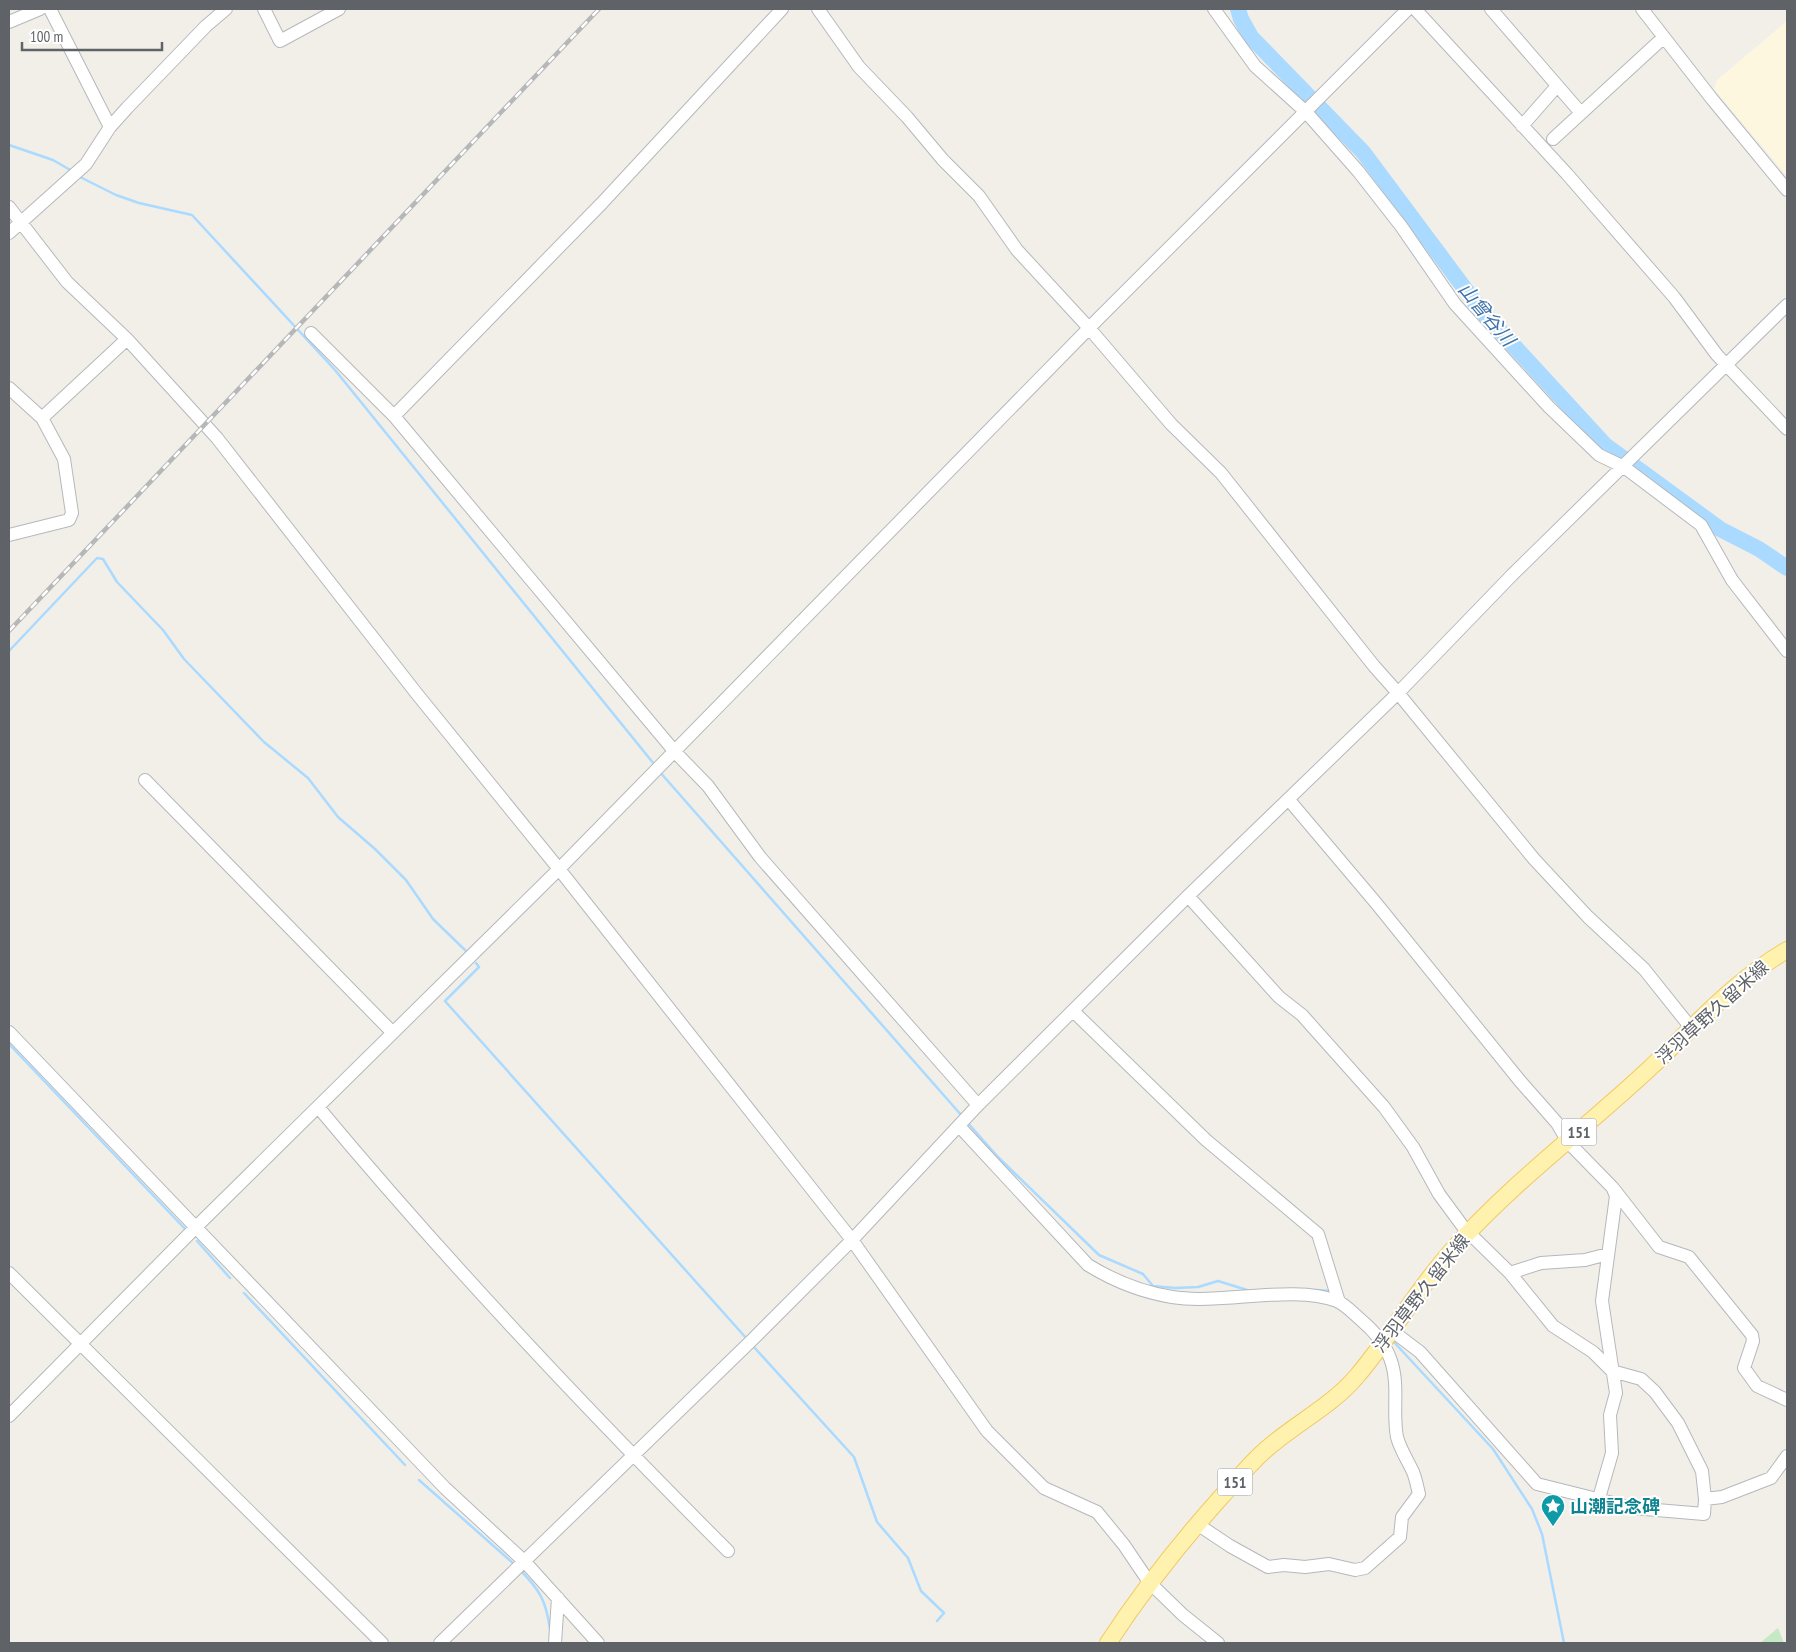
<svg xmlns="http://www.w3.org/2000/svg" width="1796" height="1652" viewBox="0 0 1796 1652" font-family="'PT Sans Narrow','Noto Sans JP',sans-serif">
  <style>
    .commercial { fill: #fef7e0 }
    .green { fill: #c5e8c5 }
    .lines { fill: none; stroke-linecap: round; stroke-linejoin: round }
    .stream { stroke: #aadaff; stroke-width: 2.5 }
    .river { stroke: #aadaff; stroke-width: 16 }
    .minor-casing { stroke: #b5b8bc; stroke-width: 14 }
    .major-casing { stroke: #f2c960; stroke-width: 18 }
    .minor { stroke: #fff; stroke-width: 12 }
    .major { stroke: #fff2af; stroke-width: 16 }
    .rail-casing { stroke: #b6b7b8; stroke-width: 4.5 }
    .rail { stroke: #fff; stroke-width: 2.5; stroke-dasharray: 8; stroke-linecap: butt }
    .labels { text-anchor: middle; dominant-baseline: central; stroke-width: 4; stroke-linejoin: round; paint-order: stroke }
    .shield { fill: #fff; stroke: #8f9295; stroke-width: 1 }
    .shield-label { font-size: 16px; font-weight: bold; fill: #5f6368 }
    .street-label { font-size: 18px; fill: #5f6368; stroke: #fff }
    .culture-label { font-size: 18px; font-weight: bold; fill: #0d838f; stroke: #fff; text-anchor: start }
    .water-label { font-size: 19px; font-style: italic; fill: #4174aa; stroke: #fff }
  </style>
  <rect width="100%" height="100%" fill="#f1efe8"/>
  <path class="commercial" d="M1787 21V176L1714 89 1717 80Z"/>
  <path class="green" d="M1778 1628 1784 1643H1760Z"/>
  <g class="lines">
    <path class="stream" d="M9 145 53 160 72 171
      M78 176 116 195 139 203 192 215 335 370 654 764
      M9 651 97 558 103 559 117 582 163 630 184 659 264 742 308 778 338 817 375 849 406 880 433 919 466 951
      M659 771 962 1116
      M476 963 479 967 445 1001 747 1339
      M9 1044 187 1231
      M967 1122 998 1157 1099 1255 1143 1274 1153 1286 1175 1288 1198 1287 1218 1281 1247 1290
      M197 1241 230 1278
      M1315 1290 1331 1291
      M244 1293 405 1465
      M1392 1340 1493 1449 1532 1509 1542 1534 1564 1643
      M752 1345 854 1457 877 1522 908 1558 921 1591 944 1613 937 1621
      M419 1480 514 1564
      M520 1570C540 1590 546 1601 550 1629"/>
    <path class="river" d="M1238 9 1241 19 1251 37 1363 152 1480 309 1605 445 1720 529 1759 549 1787 568"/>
    <g class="minor-casing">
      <path id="minor" d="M50 9 110 127
        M264 9 280 41 339 9
        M818 9 859 67 907 117 943 160 979 196 1017 250 1089 328 1171 424 1221 473 1374 666 1398 693 1534 859 1588 917 1644 969 1692 1029
        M1214 9 1255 66 1306 112 1358 171 1401 226 1455 304 1549 407 1599 455 1624 467 1701 525 1732 580 1787 651
        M1415 9 1567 174 1674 297 1717 355 1787 429
        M1491 9 1581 113
        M1642 9 1712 99 1787 190
        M9 22 40 9
        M1522 126 1557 86
        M1553 139 1664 37
        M9 207 67 282 127 339 217 438 417 694 559 869 852 1240 987 1431 1044 1488 1097 1512 1124 1545 1149 1582 1183 1615 1218 1643
        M9 233 86 164 110 127 127 108 206 26 226 9
        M311 333 394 416 675 752 708 786 760 857 978 1105
        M9 388 42 418 127 339
        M394 416 602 203 782 9
        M9 535 69 520 72 513 64 459 42 418
        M145 780 393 1033
        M1289 800 1376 903 1520 1081 1557 1123 1568 1142 1613 1188 1659 1247 1689 1257 1752 1335 1753 1341 1744 1368 1757 1386 1787 1400
        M1188 896 1279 997 1302 1015 1384 1107 1413 1147 1439 1194 1464 1228 1510 1273 1553 1326 1593 1352 1612 1371 1641 1379 1655 1392 1678 1423 1702 1471 1705 1499 1704 1514 1633 1508 1537 1484 1420 1352 1391 1330
        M1074 1012 1206 1140 1318 1234 1339 1302
        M9 1032 445 1488 525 1562 598 1643
        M318 1107C447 1262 586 1409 728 1551
        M959 1126 1088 1265C1114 1281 1141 1292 1172 1297 1221 1305 1293 1284 1337 1301 1346 1305 1354 1314 1361 1320 1374 1331 1384 1342 1390 1358 1400 1384 1392 1411 1397 1437 1400 1449 1408 1461 1413 1472 1416 1479 1417 1486 1419 1494L1402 1517 1400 1537 1365 1568 1355 1570 1329 1564 1305 1567 1284 1565 1268 1567 1230 1546 1197 1524
        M9 1273 382 1643
        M1510 1273 1541 1263 1585 1260 1608 1254
        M9 1416 196 1227 559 869 1097 320 1408 9
        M1599 1498 1612 1453 1610 1415 1616 1393 1602 1301 1616 1196 1613 1189
        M1705 1499 1722 1497 1771 1478 1787 1456
        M440 1643 751 1341 852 1240 978 1105 1188 896 1398 693 1512 575 1787 305
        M555 1643 558 1598"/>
    </g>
    <g class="major-casing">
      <path id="major" d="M1108 1643C1142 1591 1180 1543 1222 1496 1235 1482 1248 1466 1262 1453 1292 1425 1330 1408 1357 1376 1392 1335 1418 1287 1455 1247 1513 1182 1586 1128 1650 1068 1694 1027 1735 980 1787 950"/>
    </g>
    <use href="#minor" class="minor"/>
    <use href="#major" class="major"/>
    <g class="rail-casing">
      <path id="rail" d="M9 631 599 9"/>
    </g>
    <use href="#rail" class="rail"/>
  </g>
  <defs>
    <g id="sight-pin" transform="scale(1.25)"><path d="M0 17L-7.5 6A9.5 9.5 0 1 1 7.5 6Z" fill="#0f9aa8" stroke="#fff"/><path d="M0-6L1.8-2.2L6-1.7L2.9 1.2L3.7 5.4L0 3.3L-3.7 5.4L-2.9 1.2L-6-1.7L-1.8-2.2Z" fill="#fff"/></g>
  </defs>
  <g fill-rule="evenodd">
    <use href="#sight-pin" x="1553" y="1506"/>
  </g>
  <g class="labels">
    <g class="shield">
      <rect x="1561.5" y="1118.5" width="35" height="27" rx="4"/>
      <rect x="1217.5" y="1468.5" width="35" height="27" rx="4"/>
    </g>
    <g class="shield-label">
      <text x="1579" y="1132">151</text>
      <text x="1235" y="1482">151</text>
    </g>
    <g class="street-label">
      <text transform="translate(1712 1012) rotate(-42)">浮羽草野久留米線</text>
      <text transform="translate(1421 1293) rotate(-52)">浮羽草野久留米線</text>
    </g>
    <g class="culture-label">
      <text x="1570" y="1506">山潮記念碑</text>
    </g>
    <g class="water-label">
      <text transform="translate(1487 314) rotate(50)">山曾谷川</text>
    </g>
  </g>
  <rect width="1796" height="1652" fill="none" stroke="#5f6368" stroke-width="20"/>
  <path d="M22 42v8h140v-8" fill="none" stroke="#5f6368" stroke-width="2.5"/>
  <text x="30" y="42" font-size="15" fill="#5f6368" stroke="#ffffff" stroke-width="4" paint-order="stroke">100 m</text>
</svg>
